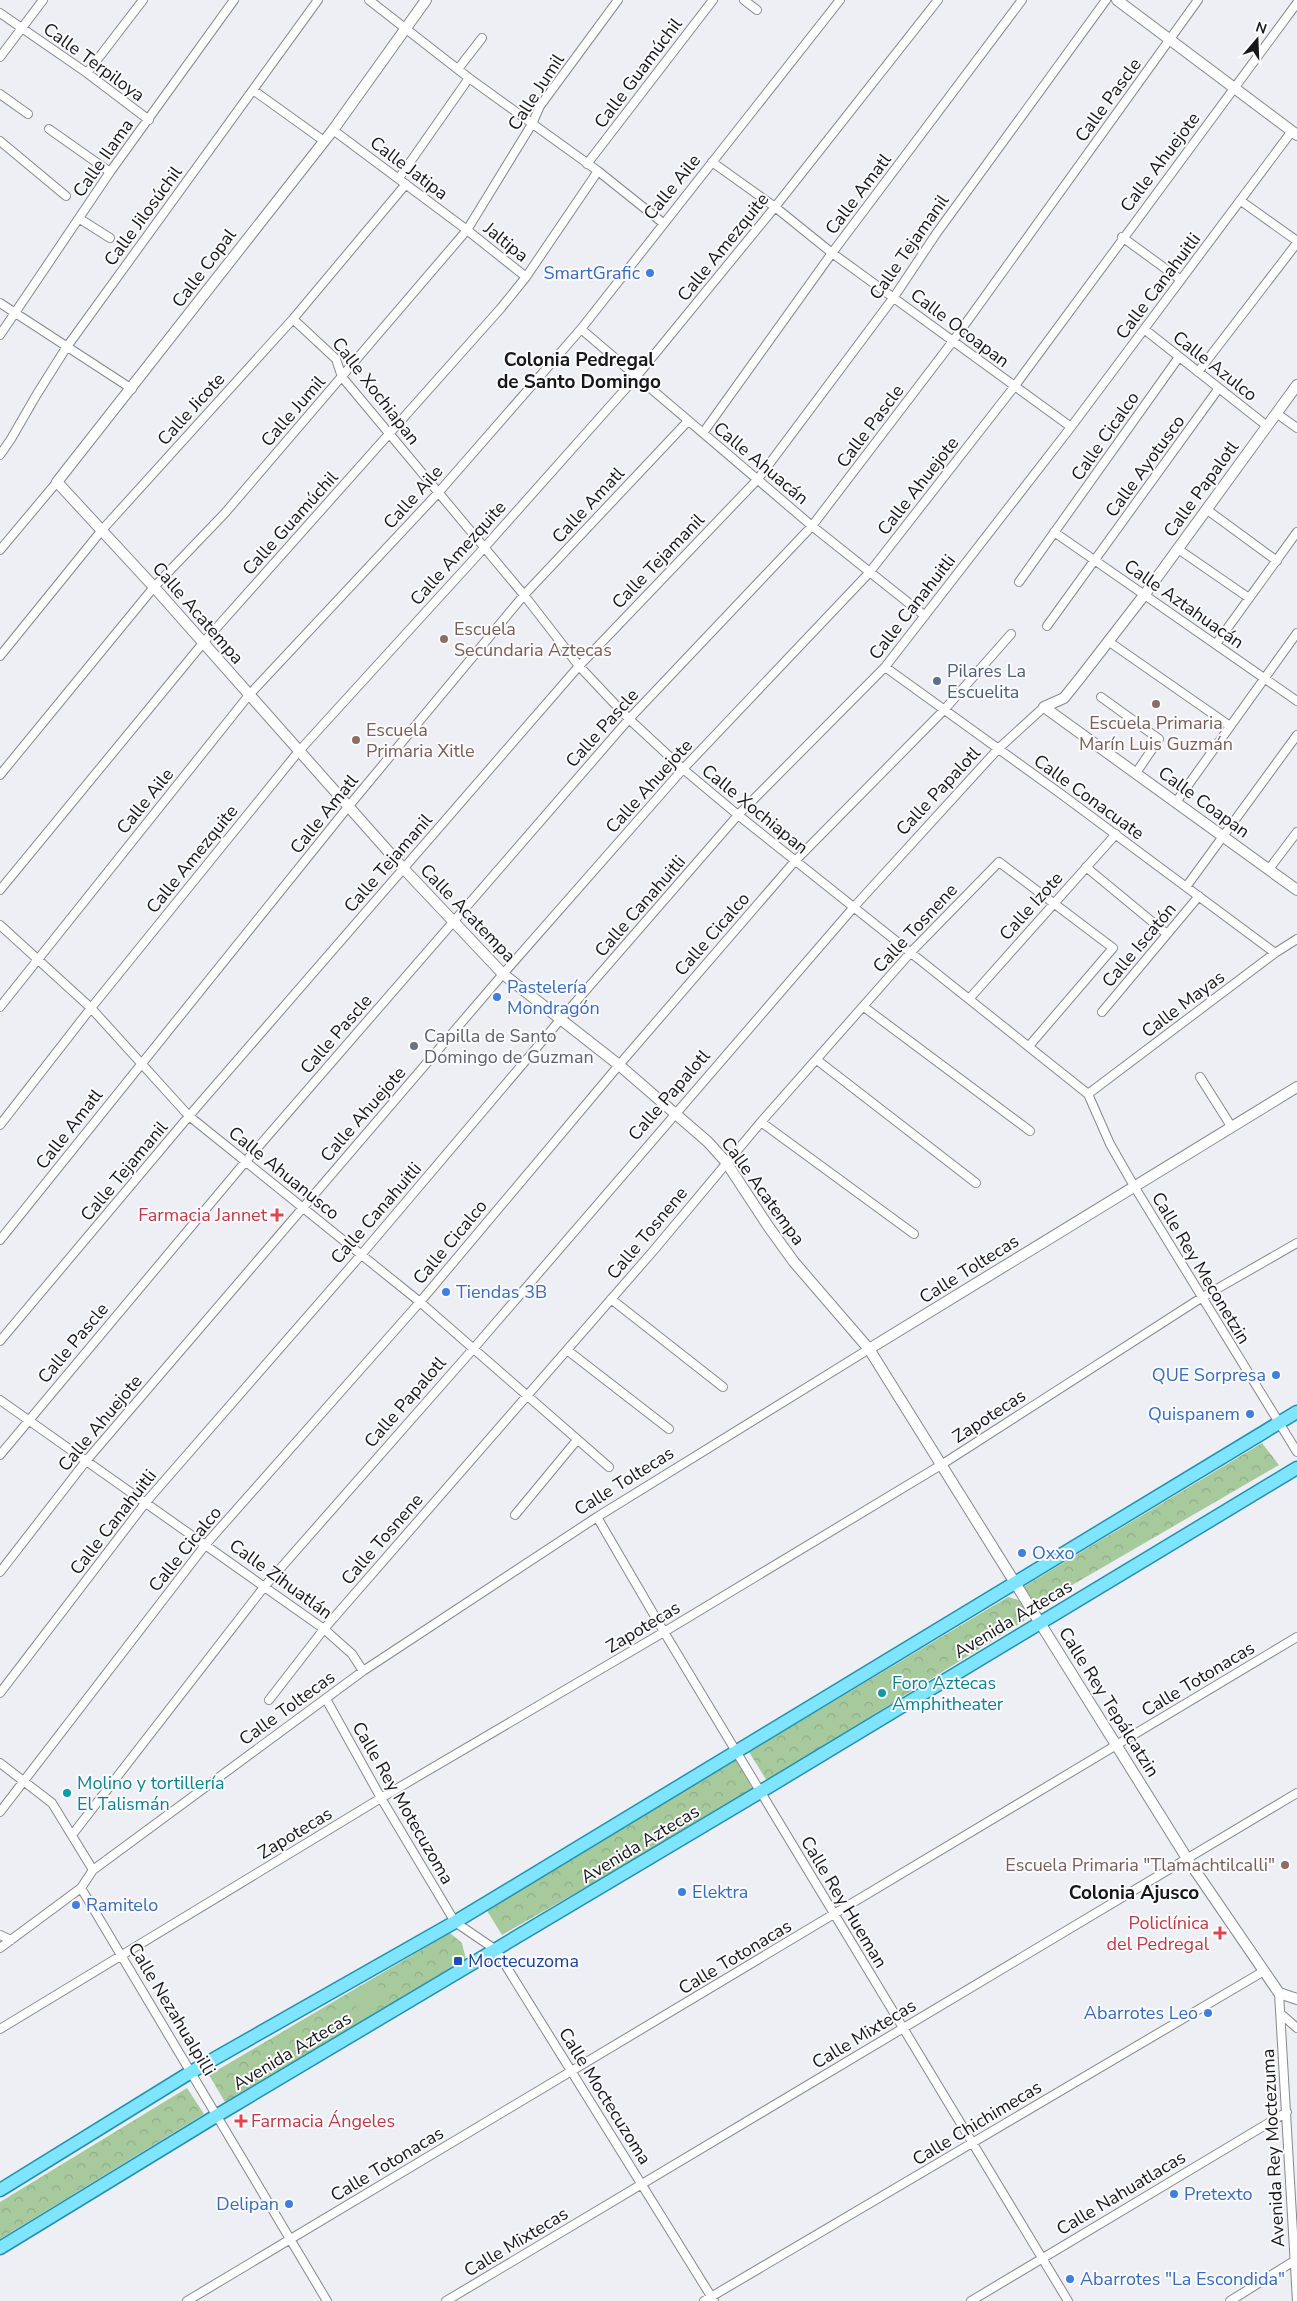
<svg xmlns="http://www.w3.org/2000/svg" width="1297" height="2301" viewBox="0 0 1297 2301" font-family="'Nunito Sans',sans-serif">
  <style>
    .forest { fill: url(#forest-crowns) }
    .pitch { fill: #a7ca9d }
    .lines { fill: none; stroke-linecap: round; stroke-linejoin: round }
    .minor-casing { stroke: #87888e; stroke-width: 10 }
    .tertiary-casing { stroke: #87888e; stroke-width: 12 }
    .primary-casing { stroke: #2391ae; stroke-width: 15 }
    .minor { stroke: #fff; stroke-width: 8 }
    .tertiary { stroke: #fff; stroke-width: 10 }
    .primary { stroke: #7fe5fe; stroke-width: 12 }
    .shop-dot { fill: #3f7fe0; stroke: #fcfcff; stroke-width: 2 }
    .education-dot { fill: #8d6e63; stroke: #fcfcff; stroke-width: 2 }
    .service-dot { fill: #5c6f8a; stroke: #fcfcff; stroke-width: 2 }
    .worship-dot { fill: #6b7280; stroke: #fcfcff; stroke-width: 2 }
    .health-dot { fill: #e0444e; stroke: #fcfcff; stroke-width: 2 }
    .culture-dot { fill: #0f9aa8; stroke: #fcfcff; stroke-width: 2 }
    .transit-dot { fill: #1a4fb4; stroke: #fcfcff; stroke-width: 2 }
    .labels { text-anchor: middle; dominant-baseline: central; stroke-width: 4; stroke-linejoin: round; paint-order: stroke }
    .street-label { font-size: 18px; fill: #171719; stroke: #fcfcff }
    .shop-label { font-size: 18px; fill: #366cbe; stroke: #fcfcff; text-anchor: start }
    .education-label { font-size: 18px; fill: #785e54; stroke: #fcfcff; text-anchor: start }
    .service-label { font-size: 18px; fill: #4e5e75; stroke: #fcfcff; text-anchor: start }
    .worship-label { font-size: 18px; fill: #5b616d; stroke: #fcfcff; text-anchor: start }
    .health-label { font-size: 18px; fill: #be3a42; stroke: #fcfcff; text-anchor: end }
    .culture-label { font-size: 18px; fill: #0d838f; stroke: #fcfcff; text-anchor: start }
    .transit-label { font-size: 18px; fill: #164399; stroke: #fcfcff; text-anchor: start }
    .neighbourhood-label { font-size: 19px; font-weight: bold; fill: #171719; stroke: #fcfcff }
  </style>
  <defs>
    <pattern id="forest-crowns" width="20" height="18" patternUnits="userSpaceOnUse" patternTransform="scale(1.25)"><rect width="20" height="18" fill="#a7ca9d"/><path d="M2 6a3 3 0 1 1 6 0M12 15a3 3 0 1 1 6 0" fill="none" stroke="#8fad87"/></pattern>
  </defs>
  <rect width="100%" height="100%" fill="#edeff5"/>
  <path class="forest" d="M1262 1443 1279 1465 1036 1606 1027 1601 1020 1589Z
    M1008 1597 1026 1602 1024 1621 767 1781 749 1752Z
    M736 1760 754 1791 502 1935 486 1909Z
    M450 1933 462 1943 466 1960 225 2102 209 2075Z
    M187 2088 204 2114 0 2239V2202Z"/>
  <path class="pitch" d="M377 1983 387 1996 360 2011 350 1998Z"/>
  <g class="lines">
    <g class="minor-casing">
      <path id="minor" d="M369 0 469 78 598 171 663 223
        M744 0 757 10
        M0 13 87 73 149 120
        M0 57 43 0
        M458 69 482 38
        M87 73 143 0
        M253 90 324 141
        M0 94 28 114
        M49 129 110 172
        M333 130 467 230 526 277
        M0 141 66 196
        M712 162 775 207 832 253 1071 427
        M587 164 713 0
        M399 178 469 78
        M1241 201 1297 241
        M80 219 110 238
        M1122 237 1181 280
        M0 303 132 389
        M293 319 336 359 342 377 524 595 579 666 629 719 683 769 738 815 1088 1094 1110 1144 1134 1186 1297 1452
        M581 329 812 526 925 616
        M1144 329 1267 426
        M0 335 110 172 234 0
        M1198 372 1297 243
        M1276 413 1297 428
        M703 433 832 253 1022 0
        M0 455 11 439 37 394 66 348 318 0
        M1206 509 1277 561
        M1054 532 1297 701
        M1178 549 1249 598
        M0 550 57 482
        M1019 582 1179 357
        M1047 626 1219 388
        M1108 641 1230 726
        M1216 644 1297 532
        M0 656 102 530 293 319 406 184
        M885 667 1061 794 1275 953
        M1101 697 1159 739 1136 773
        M0 775 154 587 225 513 467 230 532 124 540 106 618 0
        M1176 802 1297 633
        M1086 867 1167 934
        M1269 869 1297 832
        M1186 887 1297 735
        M0 890 203 643 501 308 526 277 598 171
        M0 925 91 1008 189 1116 420 1302 609 1467
        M970 998 1116 834
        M0 1007 249 695 438 493 581 329 840 0
        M864 1007 1030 1131
        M1102 1012 1199 896
        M817 1060 976 1183
        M1200 1077 1231 1126
        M1088 1094 1275 953 1297 939
        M761 1122 914 1234
        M0 1125 91 1008 299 751 484 548 636 377 775 207 938 0
        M0 1240 348 807 524 595 688 421
        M611 1299 723 1387
        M0 1341 189 1116 579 666 758 479 894 297 936 234 1106 0
        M567 1350 669 1429
        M0 1400 324 1629 352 1654 363 1671
        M0 1455 246 1161 629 719 812 526 953 341 1198 0
        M515 1515 577 1440
        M597 1517 664 1632 1068 2301
        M0 1572 86 1461 503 974 683 769 869 573 1014 387 1297 3
        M0 1693 146 1502 361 1255 560 1020 738 815 885 667 1071 427 1292 131
        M326 1699 381 1798 455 1922 496 1950 714 2301
        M269 1700 324 1629 654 1250 761 1122 911 952 999 862 1113 948 1029 1046
        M0 1763 52 1803 93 1870
        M0 1812 206 1544 420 1302 619 1065 795 861 944 710 1011 634
        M72 1835 264 1587 474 1348 853 908 998 749 1044 707
        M81 1888 327 2301
        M0 1935 11 1940
        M0 1948 81 1888 93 1870 363 1671 597 1517 869 1349
        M1279 1993 1297 2301
        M1281 2014 1297 2028
        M0 2029 381 1798 664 1632 941 1465 1201 1298 1297 1243
        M187 2301 1297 1637
        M446 2301 1297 1793
        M704 2301 1264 1971
        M971 2301 1287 2112
        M1230 2301 1294 2261"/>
    </g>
    <g class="tertiary-casing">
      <path id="tertiary" d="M426 0 333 130 57 482 154 587 403 868 503 974 619 1065 708 1142 726 1162 768 1226 794 1262 869 1349 1188 1860 1279 1993 1297 1999
        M1117 0 1297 135
        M1044 707 1064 698 1080 678 1145 594 1297 385
        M1044 707 1297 890
        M869 1349 1297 1087"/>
    </g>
    <g class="primary-casing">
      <path id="primary" d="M0 2190 191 2072 455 1922 1297 1412
        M0 2248 216 2116 760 1792 1297 1468"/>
    </g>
    <use href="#minor" class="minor"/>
    <use href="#tertiary" class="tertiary"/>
    <use href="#primary" class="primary"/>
  </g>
  <g class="shop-dot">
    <circle cx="650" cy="273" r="5"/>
    <circle cx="497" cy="997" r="5"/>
    <circle cx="446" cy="1292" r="5"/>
    <circle cx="1276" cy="1375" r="5"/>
    <circle cx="1250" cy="1414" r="5"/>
    <circle cx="1022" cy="1553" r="5"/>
    <circle cx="682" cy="1892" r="5"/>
    <circle cx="76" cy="1905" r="5"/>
    <circle cx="1208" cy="2013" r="5"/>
    <circle cx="1174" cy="2194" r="5"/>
    <circle cx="289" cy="2204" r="5"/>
    <circle cx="1070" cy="2279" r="5"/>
  </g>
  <g class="education-dot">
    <circle cx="444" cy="639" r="5"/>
    <circle cx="1156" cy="704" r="5"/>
    <circle cx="356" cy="740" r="5"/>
    <circle cx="1285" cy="1865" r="5"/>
  </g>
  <circle class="service-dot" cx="937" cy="681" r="5"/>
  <circle class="worship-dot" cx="414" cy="1046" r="5"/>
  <g class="health-dot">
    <path d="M274.5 1207.5h5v5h5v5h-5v5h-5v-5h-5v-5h5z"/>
    <path d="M1217.5 1925.5h5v5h5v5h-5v5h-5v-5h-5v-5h5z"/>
    <path d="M238.5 2113.5h5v5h5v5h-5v5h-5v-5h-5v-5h5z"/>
  </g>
  <g class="culture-dot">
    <circle cx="882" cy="1693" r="5"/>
    <circle cx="67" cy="1793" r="5"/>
  </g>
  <rect class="transit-dot" x="453" y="1956" width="10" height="10" rx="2.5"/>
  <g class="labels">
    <g class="street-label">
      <text transform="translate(94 62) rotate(36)">Calle Terpiloya</text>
      <text transform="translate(638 73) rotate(-53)">Calle Guamúchil</text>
      <text transform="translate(536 92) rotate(-57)">Calle Jumil</text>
      <text transform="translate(1108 100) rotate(-54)">Calle Pascle</text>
      <text transform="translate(103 158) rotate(-55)">Calle Ilama</text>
      <text transform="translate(1160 162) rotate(-53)">Calle Ahuejote</text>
      <text transform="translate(409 168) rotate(37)">Calle Jatipa</text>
      <text transform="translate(672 187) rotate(-51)">Calle Aile</text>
      <text transform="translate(858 194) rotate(-53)">Calle Amatl</text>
      <text transform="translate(143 216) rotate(-54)">Calle Jilosúchil</text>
      <text transform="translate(506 242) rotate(39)">Jaltipa</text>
      <text transform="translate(723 247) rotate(-51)">Calle Amezquite</text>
      <text transform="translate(909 247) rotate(-55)">Calle Tejamanil</text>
      <text transform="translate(204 268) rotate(-53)">Calle Copal</text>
      <text transform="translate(1158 286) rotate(-53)">Calle Canahuitli</text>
      <text transform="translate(960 328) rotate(37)">Calle Ocoapan</text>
      <text transform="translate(1215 366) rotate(38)">Calle Azulco</text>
      <text transform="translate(376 391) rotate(52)">Calle Xochiapan</text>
      <text transform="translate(191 409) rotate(-48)">Calle Jicote</text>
      <text transform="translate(293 411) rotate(-49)">Calle Jumil</text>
      <text transform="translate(870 426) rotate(-53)">Calle Pascle</text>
      <text transform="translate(1105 436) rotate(-55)">Calle Cicalco</text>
      <text transform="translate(761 463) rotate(40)">Calle Ahuacán</text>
      <text transform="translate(1145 466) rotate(-54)">Calle Ayotusco</text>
      <text transform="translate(918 486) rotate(-52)">Calle Ahuejote</text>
      <text transform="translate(1201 489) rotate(-54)">Calle Papalotl</text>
      <text transform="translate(413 497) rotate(-48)">Calle Aile</text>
      <text transform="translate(588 505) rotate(-47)">Calle Amatl</text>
      <text transform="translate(290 523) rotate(-48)">Calle Guamúchil</text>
      <text transform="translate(458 553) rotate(-48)">Calle Amezquite</text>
      <text transform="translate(658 561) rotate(-46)">Calle Tejamanil</text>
      <text transform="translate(1184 604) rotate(35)">Calle Aztahuacán</text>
      <text transform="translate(912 607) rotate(-52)">Calle Canahuitli</text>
      <text transform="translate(198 613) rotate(49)">Calle Acatempa</text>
      <text transform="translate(602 728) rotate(-48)">Calle Pascle</text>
      <text transform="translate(649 786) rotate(-48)">Calle Ahuejote</text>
      <text transform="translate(938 791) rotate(-47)">Calle Papalotl</text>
      <text transform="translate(1089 797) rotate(36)">Calle Conacuate</text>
      <text transform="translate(145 801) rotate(-51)">Calle Aile</text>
      <text transform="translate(1204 802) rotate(36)">Calle Coapan</text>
      <text transform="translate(755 809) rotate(39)">Calle Xochiapan</text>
      <text transform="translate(324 814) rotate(-51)">Calle Amatl</text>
      <text transform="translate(192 859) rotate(-51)">Calle Amezquite</text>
      <text transform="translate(388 863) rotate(-49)">Calle Tejamanil</text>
      <text transform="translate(640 906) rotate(-49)">Calle Canahuitli</text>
      <text transform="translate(1031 906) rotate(-48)">Calle Izote</text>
      <text transform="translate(468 913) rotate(46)">Calle Acatempa</text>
      <text transform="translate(915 928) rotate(-47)">Calle Tosnene</text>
      <text transform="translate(712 934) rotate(-49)">Calle Cicalco</text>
      <text transform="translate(1139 945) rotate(-50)">Calle Iscatón</text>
      <text transform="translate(1183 1004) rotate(-37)">Calle Mayas</text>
      <text transform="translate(336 1034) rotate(-49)">Calle Pascle</text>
      <text transform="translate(669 1095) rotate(-49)">Calle Papalotl</text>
      <text transform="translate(363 1114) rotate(-49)">Calle Ahuejote</text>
      <text transform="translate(69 1129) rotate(-52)">Calle Amatl</text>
      <text transform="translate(124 1171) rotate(-50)">Calle Tejamanil</text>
      <text transform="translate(284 1173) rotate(39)">Calle Ahuanusco</text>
      <text transform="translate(763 1191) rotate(54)">Calle Acatempa</text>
      <text transform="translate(376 1213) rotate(-49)">Calle Canahuitli</text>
      <text transform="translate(647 1233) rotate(-50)">Calle Tosnene</text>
      <text transform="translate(450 1242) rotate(-50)">Calle Cicalco</text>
      <text transform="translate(1201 1268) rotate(59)">Calle Rey Meconetzin</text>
      <text transform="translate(969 1269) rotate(-32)">Calle Toltecas</text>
      <text transform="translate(73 1343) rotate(-50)">Calle Pascle</text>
      <text transform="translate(405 1402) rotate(-49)">Calle Papalotl</text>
      <text transform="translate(989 1416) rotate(-33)">Zapotecas</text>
      <text transform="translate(100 1423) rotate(-50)">Calle Ahuejote</text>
      <text transform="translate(624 1481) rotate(-32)">Calle Toltecas</text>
      <text transform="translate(113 1522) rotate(-52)">Calle Canahuitli</text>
      <text transform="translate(382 1539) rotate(-49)">Calle Tosnene</text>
      <text transform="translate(185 1549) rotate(-51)">Calle Cicalco</text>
      <text transform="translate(281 1579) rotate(36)">Calle Zihuatlán</text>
      <text transform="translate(1013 1619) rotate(-31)">Avenida Aztecas</text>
      <text transform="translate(643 1627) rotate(-31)">Zapotecas</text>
      <text transform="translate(1198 1679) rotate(-31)">Calle Totonacas</text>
      <text transform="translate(1109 1702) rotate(58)">Calle Rey Tepálcatzin</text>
      <text transform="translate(287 1708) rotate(-36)">Calle Toltecas</text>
      <text transform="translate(403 1803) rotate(60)">Calle Rey Motecuzoma</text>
      <text transform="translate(295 1833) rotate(-31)">Zapotecas</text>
      <text transform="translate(640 1844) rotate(-31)">Avenida Aztecas</text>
      <text transform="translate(844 1902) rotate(59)">Calle Rey Hueman</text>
      <text transform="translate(735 1957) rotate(-31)">Calle Totonacas</text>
      <text transform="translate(172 2009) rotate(59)">Calle Nezahualpilli</text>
      <text transform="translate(864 2034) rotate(-31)">Calle Mixtecas</text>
      <text transform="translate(292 2051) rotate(-31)">Avenida Aztecas</text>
      <text transform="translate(605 2096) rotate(58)">Calle Moctecuzoma</text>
      <text transform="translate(977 2123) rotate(-31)">Calle Chichimecas</text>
      <text transform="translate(1273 2148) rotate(-93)">Avenida Rey Moctezuma</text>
      <text transform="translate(387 2164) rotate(-31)">Calle Totonacas</text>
      <text transform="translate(1121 2193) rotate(-31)">Calle Nahuatlacas</text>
      <text transform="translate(516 2242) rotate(-31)">Calle Mixtecas</text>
    </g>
    <g class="shop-label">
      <text x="640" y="273" text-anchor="end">SmartGrafic</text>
      <text x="507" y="987">Pastelería<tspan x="507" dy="21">Mondragón</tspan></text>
      <text x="456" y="1292">Tiendas 3B</text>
      <text x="1266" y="1375" text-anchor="end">QUE Sorpresa</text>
      <text x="1240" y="1414" text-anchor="end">Quispanem</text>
      <text x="1032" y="1553">Oxxo</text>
      <text x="692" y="1892">Elektra</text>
      <text x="86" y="1905">Ramitelo</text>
      <text x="1198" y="2013" text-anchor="end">Abarrotes Leo</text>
      <text x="1184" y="2194">Pretexto</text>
      <text x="279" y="2204" text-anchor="end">Delipan</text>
      <text x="1080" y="2279">Abarrotes "La Escondida"</text>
    </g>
    <g class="education-label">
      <text x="454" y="629">Escuela<tspan x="454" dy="21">Secundaria Aztecas</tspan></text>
      <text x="1156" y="723" text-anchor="middle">Escuela Primaria<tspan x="1156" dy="21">Marín Luis Guzmán</tspan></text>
      <text x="366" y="730">Escuela<tspan x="366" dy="21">Primaria Xitle</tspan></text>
      <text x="1275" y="1865" text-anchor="end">Escuela Primaria "Tlamachtilcalli"</text>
    </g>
    <g class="service-label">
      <text x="947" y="671">Pilares La<tspan x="947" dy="21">Escuelita</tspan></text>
    </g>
    <g class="worship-label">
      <text x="424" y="1036">Capilla de Santo<tspan x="424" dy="21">Domingo de Guzman</tspan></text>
    </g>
    <g class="health-label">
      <text x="267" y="1215">Farmacia Jannet</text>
      <text x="1209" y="1923">Policlínica<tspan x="1209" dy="21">del Pedregal</tspan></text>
      <text x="251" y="2121" text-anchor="start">Farmacia Ángeles</text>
    </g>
    <g class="culture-label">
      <text x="892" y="1683">Foro Aztecas<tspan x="892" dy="21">Amphitheater</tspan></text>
      <text x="77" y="1783">Molino y tortillería<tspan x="77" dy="21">El Talismán</tspan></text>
    </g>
    <g class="transit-label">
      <text x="468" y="1961">Moctecuzoma</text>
    </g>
    <g class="neighbourhood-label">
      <text x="579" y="360">Colonia Pedregal<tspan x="579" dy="22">de Santo Domingo</tspan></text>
      <text x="1134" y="1893">Colonia Ajusco</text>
    </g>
  </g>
  <g transform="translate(1257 40) rotate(19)" stroke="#fcfcff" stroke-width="4" paint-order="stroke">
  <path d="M0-4L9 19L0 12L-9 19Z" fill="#171719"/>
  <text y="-8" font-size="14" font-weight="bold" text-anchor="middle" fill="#171719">N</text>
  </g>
</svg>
